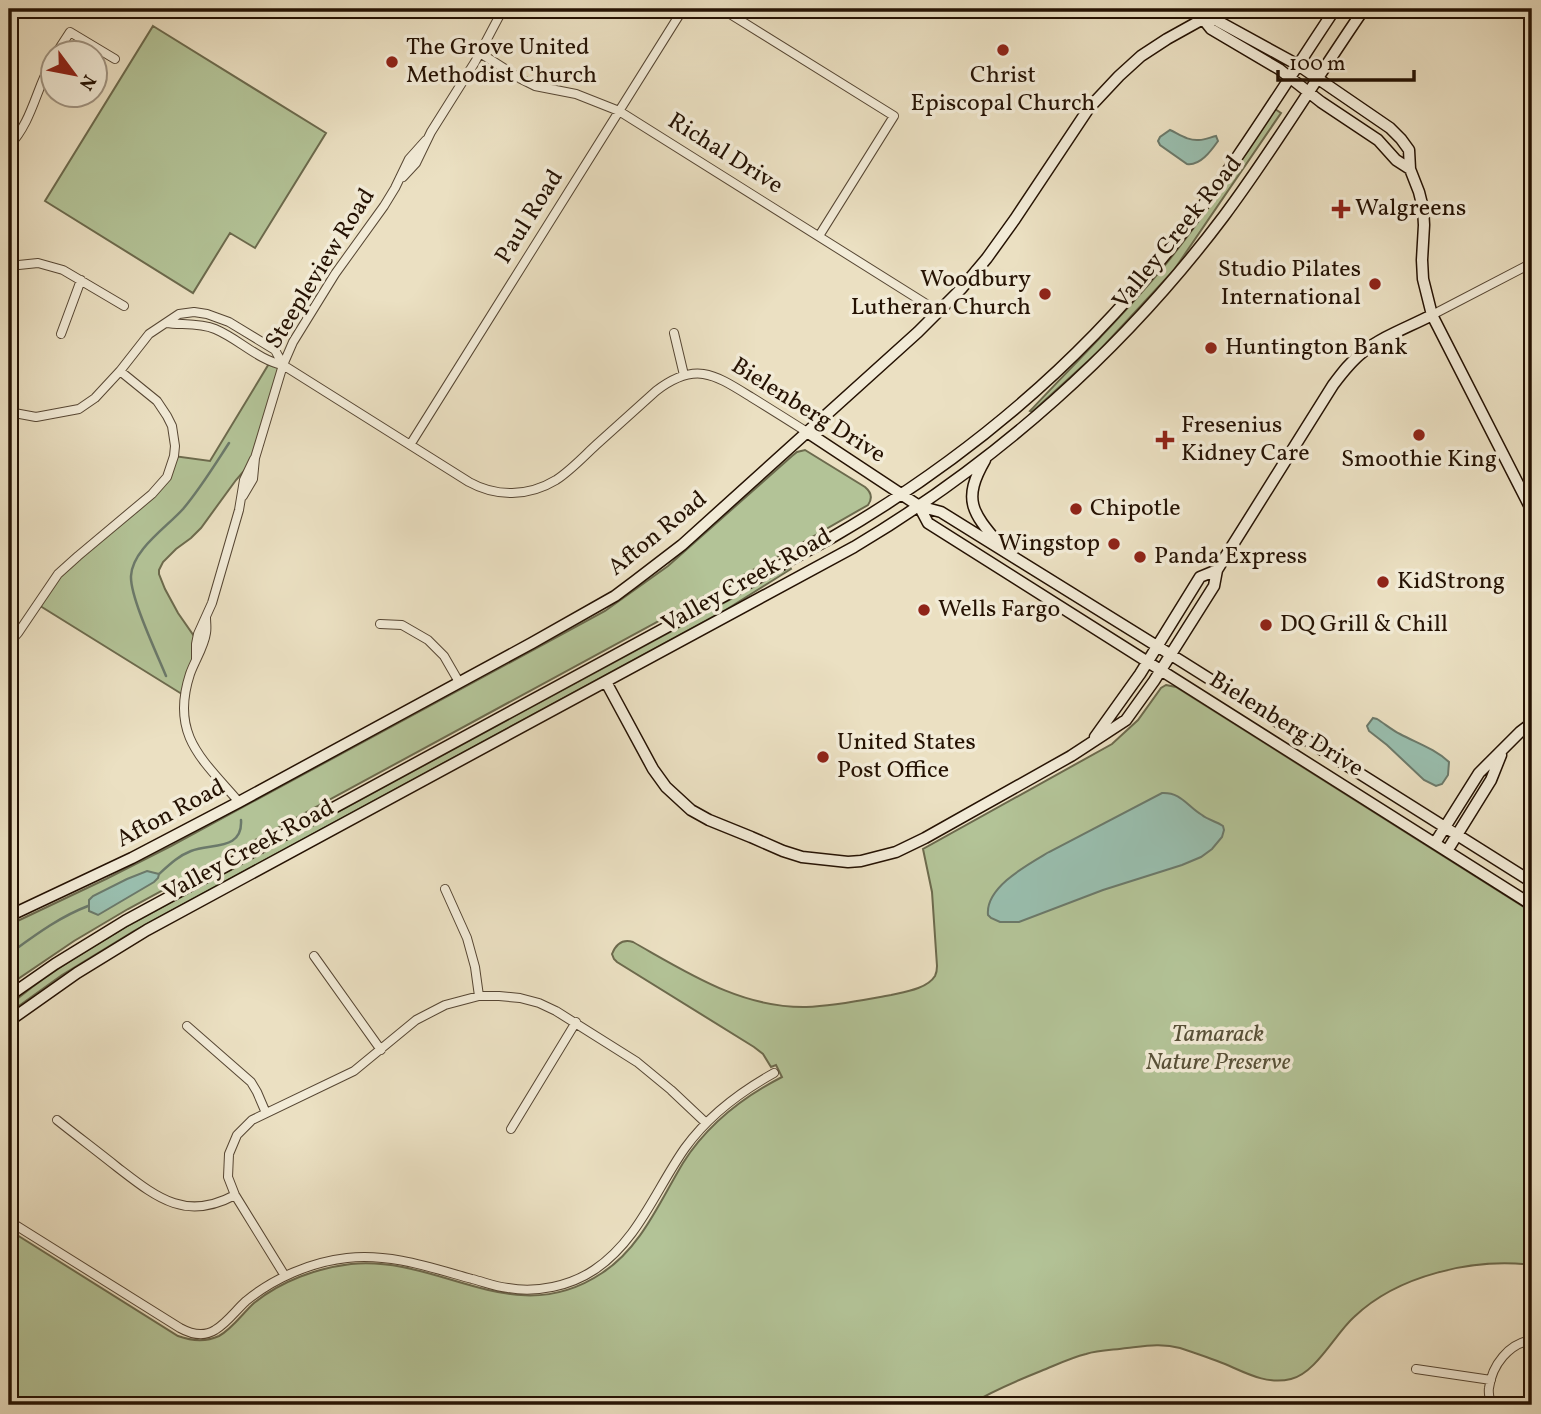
<svg xmlns="http://www.w3.org/2000/svg" width="1541" height="1414" viewBox="0 0 1541 1414" font-family="Vollkorn,serif">
  <style>
    .green { fill: #b3c397; stroke: #6c6a4d; stroke-width: 2 }
    .water { fill: #99beae; stroke: #6b796a; stroke-width: 2 }
    .lines { fill: none; stroke-linecap: round; stroke-linejoin: round }
    .stream { stroke: #6b796a; stroke-width: 2.5 }
    .street-casing { stroke: #564633; stroke-width: 10 }
    .secondary-casing { stroke: #251203; stroke-width: 13 }
    .street { stroke: #f2ebd7; stroke-width: 8 }
    .secondary { stroke: #f2ebd7; stroke-width: 10 }
    .poi-dot { fill: #8f2418; stroke: #f2ebd7; stroke-width: 2.5 }
    .labels { text-anchor: middle; dominant-baseline: central; stroke-width: 7; stroke-linejoin: round; paint-order: stroke }
    .poi-label { font-size: 24px; fill: #251203; stroke: #f2ebd7; text-anchor: start }
    .street-label { font-size: 24px; fill: #251203; stroke: #f2ebd7 }
    .park-label { font-size: 24px; font-style: italic; fill: #575037; stroke: #f2ebd7 }
  </style>
  <rect width="100%" height="100%" fill="#ebe0c2"/>
  <filter id="stains"><feTurbulence type="fractalNoise" baseFrequency=".00286" numOctaves="4"/><feColorMatrix values="0 0 0 0 .2 0 0 0 0 .09 0 0 0 0 .02 0 0 0 .5 -.17"/></filter>
  <radialGradient id="worn" r=".72"><stop offset=".6" stop-color="#630" stop-opacity="0"/><stop offset="1" stop-color="#630" stop-opacity=".3"/></radialGradient>
  <path class="green" d="M153 26 326 133 255 248 230 233 193 293 45 201Z
    M1275 109 1281 113 1174 270 1098 352 1032 412 1030 411C1074 364 1120 319 1161 270 1203 219 1239 164 1275 109Z
    M270 362 283 365 256 457 236 480 201 528 191 538 176 549 163 562 159 570V574L165 589 178 613 196 639 185 696 37 604 50 584 161 486 174 456 210 461Z
    M805 450 865 487C871 492 873 498 868 505L786 552 128 909 74 941 9 985V925L106 879 171 846 605 611 668 566 792 456 797 452Z
    M790 567 791 569 724 611 134 931 62 975 9 1013V1006C45 974 88 950 129 925Z
    M1166 685 1176 687 1532 912V1265C1473 1258 1398 1275 1354 1317 1335 1334 1316 1373 1291 1379 1267 1385 1246 1373 1225 1364 1210 1358 1195 1353 1180 1348 1162 1343 1145 1346 1127 1348 1114 1350 1099 1350 1086 1354 1070 1358 1056 1365 1041 1371 1016 1381 992 1391 969 1405H9V1230L178 1336C192 1341 206 1342 219 1336 232 1329 243 1313 254 1303 281 1281 317 1268 351 1264 441 1255 514 1332 602 1273 641 1248 660 1201 683 1163 707 1125 743 1097 782 1077L776 1065 771 1067 763 1054 754 1047 617 962 614 959 612 954C616 944 623 939 633 942 688 973 741 1008 806 1007 835 1006 863 1000 891 995 904 992 927 989 935 976 936 974 937 969 937 966L932 892 923 849 1112 744 1138 720 1161 688Z"/>
  <path class="water" d="M1170 130C1179 134 1188 141 1199 140 1205 140 1211 137 1216 136L1218 141C1211 151 1200 166 1187 164L1160 145 1158 141 1160 137Z
    M1373 718 1377 719C1385 724 1392 730 1400 734 1417 743 1435 749 1449 762L1448 775 1442 784 1436 786 1424 780 1387 745 1369 731 1367 726Z
    M1162 793C1181 792 1187 806 1202 815 1208 820 1216 821 1223 826L1224 830 1222 837 1212 849 1201 857 1182 865 1103 890 1019 922H1000L991 918 988 915C985 887 1029 864 1049 852Z
    M147 871 159 874 158 878 154 882 98 915 89 911V900L93 896 127 879Z"/>
  <g class="lines">
    <path class="stream" d="M166 676C157 654 130 597 131 576 132 550 167 527 183 509 200 489 214 466 229 443
      M159 874C169 865 178 856 191 851 211 843 243 851 241 820
      M9 954C34 936 59 917 88 906"/>
    <g class="street-casing">
      <path id="street" d="M722 9 894 116 819 236
        M1187 9 1203 19
        M57 52 70 32 115 59
        M480 53 521 79 535 86 576 94 619 111 939 312
        M9 146C32 122 36 89 52 61
        M403 177 416 163 431 132 475 62 503 9
        M9 266 38 263 63 270 124 306
        M1432 315 1532 263
        M166 323C182 325 200 323 215 329 239 339 258 360 283 365L469 482C496 497 528 497 556 480 570 471 583 457 596 445 616 427 636 409 656 391 695 361 714 374 751 397 769 408 788 420 807 432
        M674 333 684 375
        M61 334 81 280
        M9 412 36 417 79 409 95 398 120 371 149 334 179 314 194 312 207 314 229 322 275 350 283 365
        M410 445 683 9
        M243 496 253 479 255 458 283 365 293 342 335 274 384 206 395 188 409 159 426 140
        M206 617C206 623 207 628 206 633 204 647 195 660 190 674 170 735 202 759 239 802
        M380 624 402 625 428 640 444 656 459 682
        M9 643 18 633 58 574 78 556 152 494 167 477 174 456 175 446 172 426 167 416 157 401 120 371
        M196 659V644L198 634 212 603 239 510 244 480 254 459
        M445 889 467 938 475 967 479 996
        M314 956 381 1050
        M187 1026 251 1082 257 1092 266 1113
        M57 1120C77 1136 97 1151 117 1167 156 1197 185 1222 235 1195
        M511 1129 576 1022
        M9 1221 180 1328C191 1334 204 1337 215 1330 227 1323 236 1310 246 1301 274 1278 311 1262 347 1258 390 1253 432 1268 472 1279 484 1282 496 1287 508 1288 537 1293 570 1286 594 1270 638 1241 656 1189 685 1148 708 1116 740 1092 774 1073
        M285 1276 235 1195 228 1177 229 1154 237 1135 252 1120 354 1071 416 1020 445 1005 479 996H499L520 998 539 1003 556 1011 637 1062 671 1090 706 1123
        M1416 1369 1491 1380
        M1128 1405 1170 1404 1177 1405
        M1491 1405C1490 1400 1488 1393 1489 1388 1492 1365 1509 1343 1532 1340"/>
    </g>
    <g class="secondary-casing">
      <path id="secondary" d="M1203 19 1211 29 1279 69 1321 102 1378 140 1396 160 1410 169
        M807 432 919 506 941 512 1181 661 1532 882
        M985 460C962 500 972 512 999 544
        M919 506 928 523 1532 905
        M606 682 653 769 666 787 691 810 709 820 751 837 783 851 802 857 848 862 861 861 896 852 925 838 1071 756 1126 720 1154 681 1214 586 1217 570 1333 385C1342 373 1351 361 1363 352 1383 336 1409 327 1432 315
        M1095 737 1140 674 1200 577 1217 570
        M1435 843 1479 773 1520 732 1532 723
        M1447 851 1491 780 1501 755
        M9 916 132 858 239 802 532 643 615 596 635 581 682 545 918 332 961 289 987 258 1015 219 1089 108 1119 76 1141 56 1167 39 1203 19H1214L1298 65 1390 128 1401 139 1409 150 1410 169 1419 192 1423 208 1424 225 1422 260 1423 279 1432 315 1532 511
        M9 996 55 964 125 921 831 538C964 461 1081 363 1176 241 1234 167 1283 87 1335 9
        M9 1021 77 973 147 930 854 547C997 462 1124 349 1224 216 1274 149 1317 77 1364 9"/>
    </g>
    <use href="#street" class="street"/>
    <use href="#secondary" class="secondary"/>
  </g>
  <g class="poi-dot">
    <circle cx="1003" cy="50" r="7"/>
    <circle cx="392" cy="62" r="7"/>
    <path d="M1337.5 198.5h7v7h7v7h-7v7h-7v-7h-7v-7h7z"/>
    <circle cx="1375" cy="284" r="7"/>
    <circle cx="1045" cy="294" r="7"/>
    <circle cx="1211" cy="348" r="7"/>
    <circle cx="1419" cy="435" r="7"/>
    <path d="M1161.5 429.5h7v7h7v7h-7v7h-7v-7h-7v-7h7z"/>
    <circle cx="1076" cy="509" r="7"/>
    <circle cx="1114" cy="544" r="7"/>
    <circle cx="1140" cy="557" r="7"/>
    <circle cx="1383" cy="582" r="7"/>
    <circle cx="924" cy="610" r="7"/>
    <circle cx="1266" cy="625" r="7"/>
    <circle cx="823" cy="757" r="7"/>
  </g>
  <g class="labels">
    <g class="poi-label">
      <text x="406" y="48">The Grove United<tspan x="406" dy="28">Methodist Church</tspan></text>
      <text x="1003" y="76" text-anchor="middle">Christ<tspan x="1003" dy="28">Episcopal Church</tspan></text>
      <text x="1355" y="209">Walgreens</text>
      <text x="1361" y="270" text-anchor="end">Studio Pilates<tspan x="1361" dy="28">International</tspan></text>
      <text x="1031" y="280" text-anchor="end">Woodbury<tspan x="1031" dy="28">Lutheran Church</tspan></text>
      <text x="1225" y="348">Huntington Bank</text>
      <text x="1181" y="426">Fresenius<tspan x="1181" dy="28">Kidney Care</tspan></text>
      <text x="1419" y="460" text-anchor="middle">Smoothie King</text>
      <text x="1090" y="509">Chipotle</text>
      <text x="1100" y="544" text-anchor="end">Wingstop</text>
      <text x="1154" y="557">Panda Express</text>
      <text x="1397" y="582">KidStrong</text>
      <text x="938" y="610">Wells Fargo</text>
      <text x="1280" y="625">DQ Grill &amp; Chill</text>
      <text x="837" y="743">United States<tspan x="837" dy="28">Post Office</tspan></text>
    </g>
    <g class="street-label">
      <text transform="translate(725 154) rotate(32)">Richal Drive</text>
      <text transform="translate(530 217) rotate(-58)">Paul Road</text>
      <text transform="translate(1178 233) rotate(-51)">Valley Creek Road</text>
      <text transform="translate(321 269) rotate(-58)">Steepleview Road</text>
      <text transform="translate(808 411) rotate(32)">Bielenberg Drive</text>
      <text transform="translate(658 534) rotate(-39)">Afton Road</text>
      <text transform="translate(747 581) rotate(-29)">Valley Creek Road</text>
      <text transform="translate(1286 725) rotate(32)">Bielenberg Drive</text>
      <text transform="translate(171 814) rotate(-28)">Afton Road</text>
      <text transform="translate(249 851) rotate(-28)">Valley Creek Road</text>
    </g>
    <g class="park-label">
      <text x="1218" y="1035">Tamarack<tspan x="1218" dy="28">Nature Preserve</tspan></text>
    </g>
  </g>
  <rect width="1541" height="1414" fill="none" stroke="#ebe0c2" stroke-width="35"/>
  <rect x="10" y="10" width="1520" height="1393" fill="none" stroke="#251203" stroke-width="3.5"/>
  <rect x="18" y="18" width="1506" height="1379" fill="none" stroke="#251203" stroke-width="2"/>
  <g transform="translate(74 74) rotate(122)"><circle r="33" fill="#f2ebd7" stroke="#a09482" stroke-width="2"/>
  <path d="M0-5L12 26L0 18L-12 26Z" fill="#8f2418"/>
  <text y="-10" font-size="19" font-weight="bold" text-anchor="middle" fill="#251203">N</text>
  </g>
  <path d="M1278 70v10h136v-10" fill="none" stroke="#251203" stroke-width="3.5"/>
  <text x="1289" y="70" font-size="21" fill="#251203" stroke="#f2ebd7" stroke-width="5" paint-order="stroke">100 m</text>
  <rect width="100%" height="100%" filter="url(#stains)"/>
  <rect width="100%" height="100%" fill="url(#worn)"/>
</svg>
